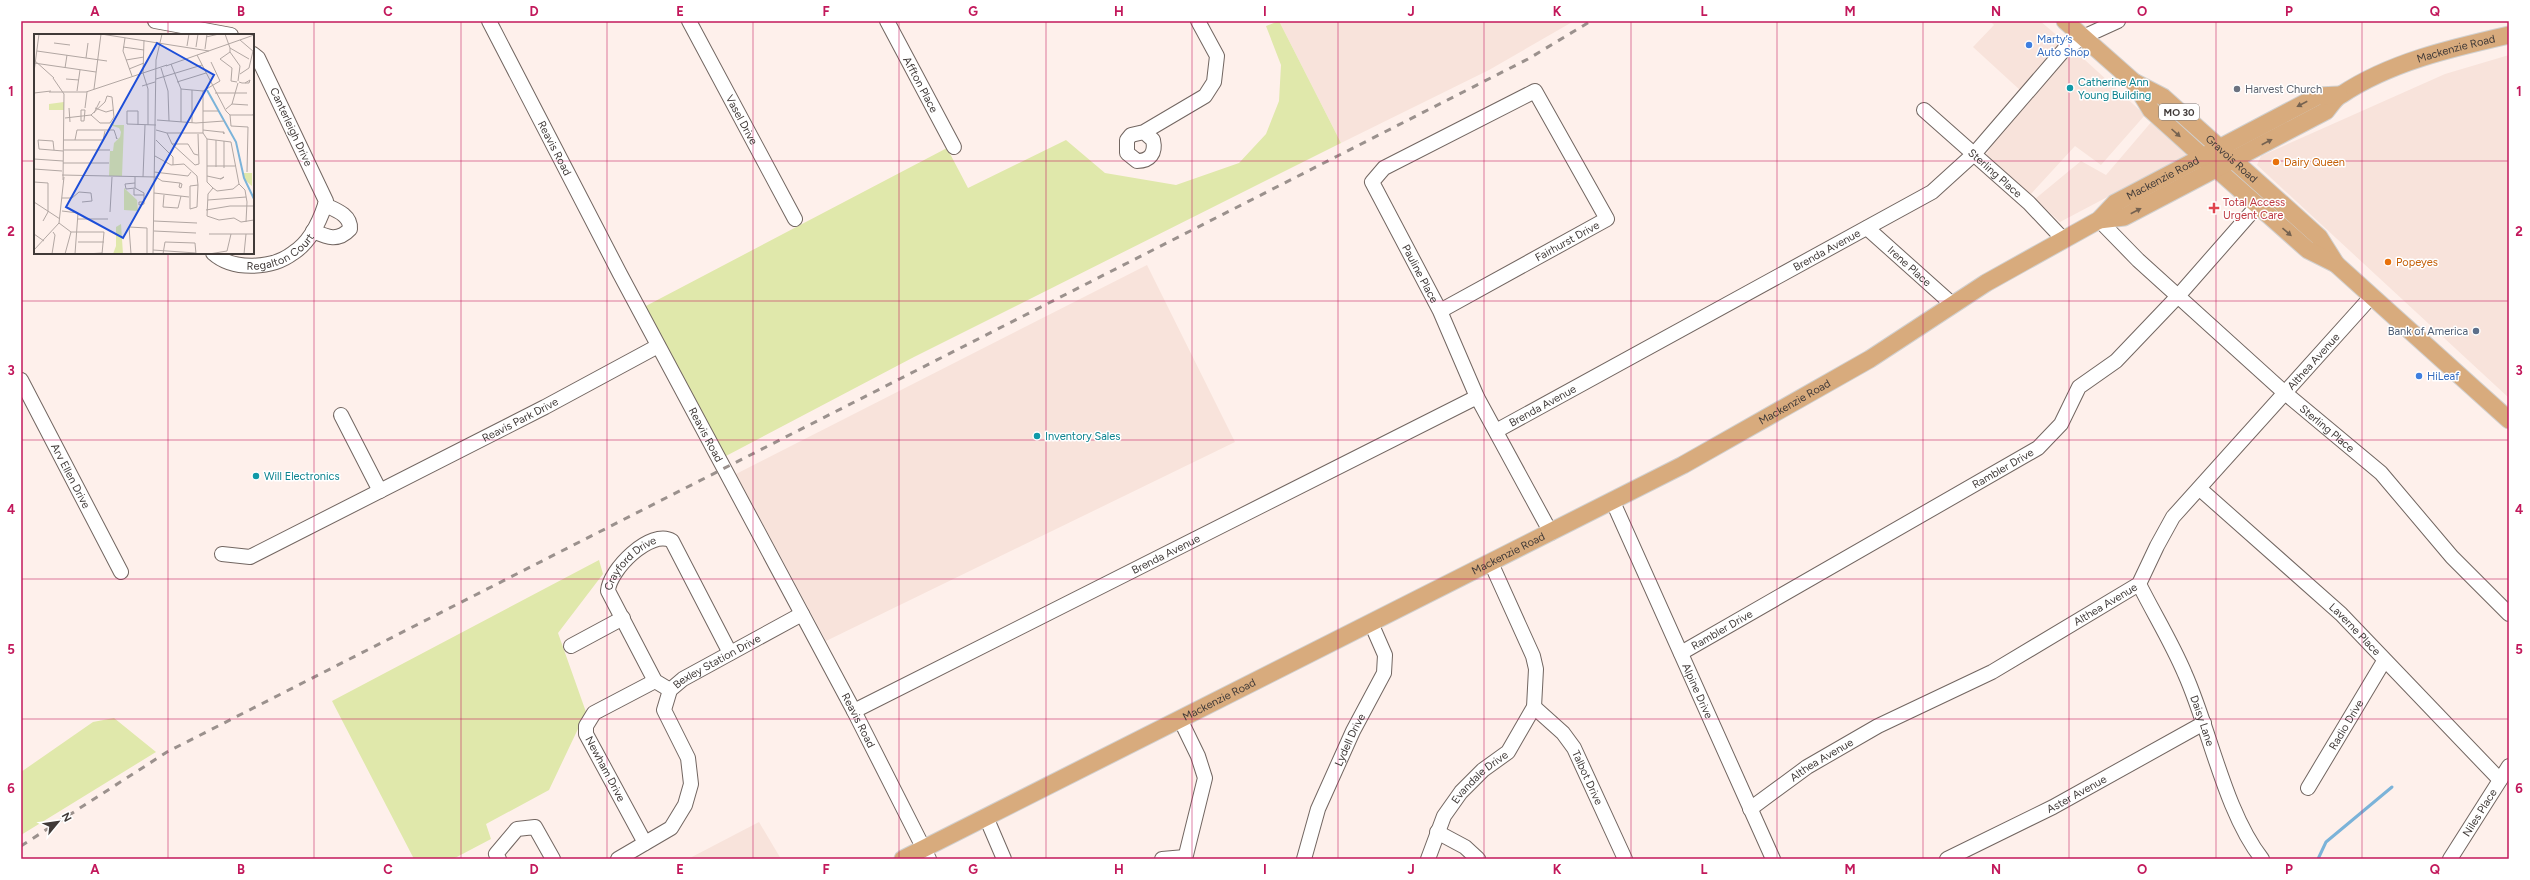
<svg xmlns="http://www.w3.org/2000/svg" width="2530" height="880" viewBox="0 0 2530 880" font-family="Figtree,sans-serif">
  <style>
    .built { fill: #f8e3db }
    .green { fill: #e0e8ab }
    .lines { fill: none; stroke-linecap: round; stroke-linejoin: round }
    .stream { stroke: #7bb3d9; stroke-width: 3 }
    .minor-casing { stroke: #726661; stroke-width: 16 }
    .major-casing { stroke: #d1d0cf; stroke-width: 19 }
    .minor { stroke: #fff; stroke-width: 14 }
    .major { stroke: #d8ab7d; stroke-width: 17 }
    .rail { stroke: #9b918d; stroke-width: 3; stroke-dasharray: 7 7; stroke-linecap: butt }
    .oneway { fill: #756250 }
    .grid { fill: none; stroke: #c2185b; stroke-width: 1; stroke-opacity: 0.55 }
    .shop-dot { fill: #3f7fe0; stroke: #fff; stroke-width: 1.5 }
    .culture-dot { fill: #0f9aa8; stroke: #fff; stroke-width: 1.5 }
    .worship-dot { fill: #6b7280; stroke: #fff; stroke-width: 1.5 }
    .food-dot { fill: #e8710a; stroke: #fff; stroke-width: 1.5 }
    .health-dot { fill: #e0444e; stroke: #fff; stroke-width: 1.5 }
    .service-dot { fill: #5c6f8a; stroke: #fff; stroke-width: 1.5 }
    .labels { text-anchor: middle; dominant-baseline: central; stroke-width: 3; stroke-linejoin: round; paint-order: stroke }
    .shield { fill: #fff; stroke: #797574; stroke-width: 1 }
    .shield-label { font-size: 10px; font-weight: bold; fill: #403a38 }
    .shop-label { font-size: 11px; fill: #366cbe; stroke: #fff; text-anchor: start }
    .street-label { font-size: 11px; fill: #403a38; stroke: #fff }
    .culture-label { font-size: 11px; fill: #0d838f; stroke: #fff; text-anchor: start }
    .worship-label { font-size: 11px; fill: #5b616d; stroke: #fff; text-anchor: start }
    .food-label { font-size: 11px; fill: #c56008; stroke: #fff; text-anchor: start }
    .health-label { font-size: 11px; fill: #be3a42; stroke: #fff; text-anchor: start }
    .service-label { font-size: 11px; fill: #4e5e75; stroke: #fff; text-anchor: end }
    .inset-river { fill: none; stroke: #7bb3d9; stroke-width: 2 }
    .inset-road { fill: none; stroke: #b2a7a3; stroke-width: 1 }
    .view { fill: #1d4ed8; fill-opacity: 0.15; stroke: #1d4ed8; stroke-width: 2 }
    .inset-edge { fill: none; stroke: #403a38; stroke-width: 2 }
    .neatline { fill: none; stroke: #c2185b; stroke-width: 1.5 }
    .grid-label { font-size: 13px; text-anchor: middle; font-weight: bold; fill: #c2185b }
  </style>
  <rect width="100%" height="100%" fill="#fef0eb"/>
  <path class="built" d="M1279 21H1574L1489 70 1341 143Z
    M1990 21H2040L2066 43 2021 91 1973 47 1994 25Z
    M2073 49 2145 115 2101 165 2075 146 2030 195 1986 155 2001 131Z
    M2509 55V398L2257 165 2261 156 2445 74Z
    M2153 120 2189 154 2060 222 2035 199 2081 161 2106 175Z
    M1147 265 1235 442 826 641 736 474Z
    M759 822 781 859H688Z"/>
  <path class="green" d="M1279 21 1341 143 914 357 726 456 715 440 644 307 947 148 968 188 1066 140 1105 173 1176 185 1239 163 1266 134 1279 101 1281 65 1266 26Z
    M599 560 603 574 558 633 586 712 549 790 486 824 491 839 453 859H414L332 701Z
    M114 718 156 752 21 835V772L93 722Z"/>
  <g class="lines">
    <path class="stream" d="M2318 859 2326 842 2392 787"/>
    <g class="minor-casing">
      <g id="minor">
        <path d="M155 21 231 35"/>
        <path id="s1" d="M489 21 620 274 854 711 929 859"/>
        <path id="s2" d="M689 21 795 219"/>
        <path id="s3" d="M887 21 954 147"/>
        <path id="s4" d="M1924 110 2029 203 2064 240"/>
        <path d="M1144 132 1153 140C1156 153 1150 161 1137 161L1127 153V140L1131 135 1144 132 1205 96 1214 82 1217 56 1198 21"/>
        <path id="s5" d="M2099 220 2138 260 2285 393 2381 473 2452 557 2509 614"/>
        <path id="s6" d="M1867 228 1952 304"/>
        <path d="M313 231C327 237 338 242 350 229 351 215 336 210 325 205"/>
        <path id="s7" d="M213 253C233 271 272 269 293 253 309 243 319 223 325 205L326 201 258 58 253 54"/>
        <path id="s8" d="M1440 311 1607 219 1535 91 1384 168 1372 182 1440 311 1477 397 1551 533"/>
        <path id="s9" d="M21 380 121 572"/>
        <path d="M341 415 380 491"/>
        <path id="s10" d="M1496 431 1932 192 1975 153 2063 51 2083 37 2118 21"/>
        <path id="s11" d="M2200 489 2341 614 2500 780"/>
        <path id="s12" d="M1613 502 1773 859"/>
        <path id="s13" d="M222 554 250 557 545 407 658 346"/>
        <path id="s14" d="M2139 584C2154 614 2172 643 2185 674 2210 730 2225 812 2262 859"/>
        <path d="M571 646 623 618"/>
        <path id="s15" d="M1681 653 2038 448 2061 424 2079 387 2116 361 2179 295 2258 205"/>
        <path id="s16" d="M670 690 655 681 608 591C609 570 651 528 672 541L730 653"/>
        <path id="s17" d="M1534 707 1563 733 1574 748 1625 859"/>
        <path id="s18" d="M854 711 1477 397"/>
        <path d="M1180 719 1198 756 1205 778 1185 859"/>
        <path id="s19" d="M2308 788 2384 661"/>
        <path id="s20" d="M1750 809 1807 767 1878 726 1992 672 2139 584 2157 546 2173 517 2371 297"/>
        <path d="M986 817 1004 859"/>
        <path d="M1437 832 1465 847 1478 859"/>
        <path d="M645 843 586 734V726L594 713 655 681"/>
        <path d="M499 859 496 854 517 829 535 827 553 859"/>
        <path id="s21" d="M618 859 671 828 685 805 691 784 688 758 664 710 670 690 683 679 802 614"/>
        <path d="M1162 859 1185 857"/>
        <path id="s22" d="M1304 859 1318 809 1353 731 1384 673 1385 655 1371 623"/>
        <path id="s23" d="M1428 859 1444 816 1461 792 1483 770 1508 752 1534 707 1536 669 1533 656 1491 563"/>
        <path id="s24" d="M1947 859 2053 807 2204 723"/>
        <path id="s25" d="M2450 859 2509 766"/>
      </g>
    </g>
    <g class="major-casing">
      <g id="major">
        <path id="s26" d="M2065 21 2134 82 2163 97 2279 201 2319 237 2336 264"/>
        <path d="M2134 82 2151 110 2193 148 2308 250 2336 264 2509 420"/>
        <path id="s27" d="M2099 220 2124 217 2326 111C2331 105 2335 98 2341 95 2390 62 2452 48 2509 35"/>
        <path id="s28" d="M903 859 1683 465 1870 359 1986 283 2099 220 2115 203 2318 96 2339 95"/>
      </g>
    </g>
    <use href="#minor" class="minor"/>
    <use href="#major" class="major"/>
    <path class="rail" d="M21 846 167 752 1528 59 1591 21"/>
  </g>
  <defs><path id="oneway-solid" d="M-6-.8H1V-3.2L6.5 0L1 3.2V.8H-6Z"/></defs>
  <g class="oneway">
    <use href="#oneway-solid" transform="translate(2302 104) rotate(152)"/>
    <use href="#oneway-solid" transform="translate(2176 133) rotate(42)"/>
    <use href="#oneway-solid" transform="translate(2267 142) rotate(-28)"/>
    <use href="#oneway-solid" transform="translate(2136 211) rotate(-28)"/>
    <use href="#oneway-solid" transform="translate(2287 232) rotate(41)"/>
  </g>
  <path class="grid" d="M168 21V35M314 21V859M461 21V859M607 21V859M753 21V859M899 21V859M1046 21V859M1192 21V859M1338 21V859M1484 21V859M1631 21V859M1777 21V859M1923 21V859M2069 21V859M2216 21V859M2362 21V859M21 161H35M253 161H2509M168 253V859M21 301H2509M21 440H2509M21 579H2509M21 719H2509"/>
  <g class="shop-dot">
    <circle cx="2029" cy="45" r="4"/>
    <circle cx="2419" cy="376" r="4"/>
  </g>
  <g class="culture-dot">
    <circle cx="2070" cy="88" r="4"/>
    <circle cx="1037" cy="436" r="4"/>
    <circle cx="256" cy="476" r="4"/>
  </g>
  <circle class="worship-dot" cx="2237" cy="89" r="4"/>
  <g class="food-dot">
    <circle cx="2276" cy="162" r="4"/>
    <circle cx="2388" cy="262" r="4"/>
  </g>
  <path class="health-dot" d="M2212 202h4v4h4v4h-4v4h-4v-4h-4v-4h4z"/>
  <circle class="service-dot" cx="2476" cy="331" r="4"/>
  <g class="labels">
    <rect class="shield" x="2159" y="104" width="40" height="16" rx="3"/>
    <g class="shield-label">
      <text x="2179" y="112">MO 30</text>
    </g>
    <g class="shop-label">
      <text x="2037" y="39">Marty’s<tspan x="2037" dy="13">Auto Shop</tspan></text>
      <text x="2427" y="376">HiLeaf</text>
    </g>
    <g class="street-label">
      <text stroke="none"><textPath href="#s27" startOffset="400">Mackenzie Road</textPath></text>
      <text stroke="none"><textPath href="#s3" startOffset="72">Affton Place</textPath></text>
      <text stroke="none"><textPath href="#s2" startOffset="112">Vasel Drive</textPath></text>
      <text transform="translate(291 127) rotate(65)">Canterleigh Drive</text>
      <text stroke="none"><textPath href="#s1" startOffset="143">Reavis Road</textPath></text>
      <text stroke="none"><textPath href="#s26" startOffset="217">Gravois Road</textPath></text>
      <text stroke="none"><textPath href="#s4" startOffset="95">Sterling Place</textPath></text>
      <text stroke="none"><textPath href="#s28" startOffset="1434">Mackenzie Road</textPath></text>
      <text stroke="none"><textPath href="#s8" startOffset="145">Fairhurst Drive</textPath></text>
      <text stroke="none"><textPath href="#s7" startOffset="74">Regalton Court</textPath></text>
      <text stroke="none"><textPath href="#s10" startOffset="377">Brenda Avenue</textPath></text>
      <text stroke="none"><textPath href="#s6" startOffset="57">Irene Place</textPath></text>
      <text stroke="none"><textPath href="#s8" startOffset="629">Pauline Place</textPath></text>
      <text stroke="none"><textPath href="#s20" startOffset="735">Althea Avenue</textPath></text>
      <text stroke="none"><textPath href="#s28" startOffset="1002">Mackenzie Road</textPath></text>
      <text stroke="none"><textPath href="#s10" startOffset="53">Brenda Avenue</textPath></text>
      <text stroke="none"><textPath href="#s13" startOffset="331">Reavis Park Drive</textPath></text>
      <text stroke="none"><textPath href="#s5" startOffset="309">Sterling Place</textPath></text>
      <text stroke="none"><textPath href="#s1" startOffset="467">Reavis Road</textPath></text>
      <text stroke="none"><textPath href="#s15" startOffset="371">Rambler Drive</textPath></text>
      <text stroke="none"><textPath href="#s9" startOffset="108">Arv Ellen Drive</textPath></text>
      <text stroke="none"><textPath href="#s18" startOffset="349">Brenda Avenue</textPath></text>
      <text stroke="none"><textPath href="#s28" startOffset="678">Mackenzie Road</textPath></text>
      <text stroke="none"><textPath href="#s16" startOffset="156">Crayford Drive</textPath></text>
      <text stroke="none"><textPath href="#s20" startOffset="411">Althea Avenue</textPath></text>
      <text stroke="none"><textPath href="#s15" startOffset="47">Rambler Drive</textPath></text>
      <text stroke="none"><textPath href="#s11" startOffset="209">Laverne Place</textPath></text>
      <text stroke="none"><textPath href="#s21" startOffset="266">Bexley Station Drive</textPath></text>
      <text stroke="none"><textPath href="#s12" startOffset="207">Alpine Drive</textPath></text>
      <text stroke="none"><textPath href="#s28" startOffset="354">Mackenzie Road</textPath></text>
      <text stroke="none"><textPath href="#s1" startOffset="791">Reavis Road</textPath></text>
      <text stroke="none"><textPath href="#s14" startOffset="151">Daisy Lane</textPath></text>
      <text stroke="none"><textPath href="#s19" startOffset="74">Radio Drive</textPath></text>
      <text stroke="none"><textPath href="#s22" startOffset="128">Lydell Drive</textPath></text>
      <text stroke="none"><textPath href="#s20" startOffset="87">Althea Avenue</textPath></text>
      <text transform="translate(605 769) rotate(62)">Newham Drive</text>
      <text stroke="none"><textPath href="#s17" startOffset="90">Talbot Drive</textPath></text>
      <text stroke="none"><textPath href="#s23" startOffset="99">Evandale Drive</textPath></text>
      <text stroke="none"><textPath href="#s24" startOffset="145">Aster Avenue</textPath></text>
      <text stroke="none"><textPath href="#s25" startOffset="55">Niles Place</textPath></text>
    </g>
    <g class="culture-label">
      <text x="2078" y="82">Catherine Ann<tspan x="2078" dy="13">Young Building</tspan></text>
      <text x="1045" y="436">Inventory Sales</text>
      <text x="264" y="476">Will Electronics</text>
    </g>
    <g class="worship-label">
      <text x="2245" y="89">Harvest Church</text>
    </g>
    <g class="food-label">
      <text x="2284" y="162">Dairy Queen</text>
      <text x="2396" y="262">Popeyes</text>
    </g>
    <g class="health-label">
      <text x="2223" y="202">Total Access<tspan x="2223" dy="13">Urgent Care</tspan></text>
    </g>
    <g class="service-label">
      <text x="2468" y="331">Bank of America</text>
    </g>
  </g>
  <g transform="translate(34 34)">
    <rect width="220" height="220" fill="#fef0eb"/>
    <path d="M30 68V76H15V70ZM79 87 80 91H90L88 142H75L76 117H79L80 109 86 103 87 98 85 94 76 91ZM209 139H218V152L211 146ZM90 154 103 166 104 177 90 176ZM87 190 89 220H79L82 212V193Z" fill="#e0e8ab"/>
    <path class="inset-river" d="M173 56 202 108 210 144 220 165"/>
    <path class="inset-road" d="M67 0 175 17M191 0 196 14 215 25M172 3 185 0M91 4 89 17 98 42M110 6 109 39 114 55V91M206 6 220 18M20 9 36 11M153 12 155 0M89 13 110 16M162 13 164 0M196 14V18L206 32 204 47M171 15 173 0M3 17 73 27M196 18 186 25 198 34 197 47 203 48M163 21 192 77 196 81H219L220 78M52 24 54 9M0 26 20 44M92 26 110 23M177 28 186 47M0 29 62 38M137 30 147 55V88M132 32 220 1M31 34 33 21M127 34 134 57 135 87M95 35 110 29M0 38 5 0M206 40 215 34 219 17M19 44 30 60 29 146M32 45 45 46M122 45 168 31M143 48 172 39M205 48 208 49H215L216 46 211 49M108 52 121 48M60 55 67 0M147 55 169 57 186 47M43 57 46 36M169 57V99L173 105V148L179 154 174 160 173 182 185 186 200 184 207 188 220 186M15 58H52L133 31M0 59 17 57M181 59H213M198 70 214 71M35 74 36 88M51 74 53 58M61 74 72 78 79 76M192 75 198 70 204 49M47 76H51L50 87H47ZM169 77H184M60 79 66 67M196 81 197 92 214 93 213 138M31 84 57 81 66 89H76L80 83 78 63 73 62 71 68 57 81M123 86 162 89 190 87M158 89V56M104 91V77H93V90L122 91M122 96 133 99 138 110 161 131 165 130 164 100M169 96 187 98H190V100L189 98M133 99H169M173 105 197 108 205 150 211 156 213 168 212 188M30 106H69L71 97M41 106 43 96H80L83 105 82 103M122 106 139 123V131M182 106V133M190 107V134M138 110H154L160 120 164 121M20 116 19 107 4 106 5 115 29 117M30 116H76M121 122 137 131 150 130 163 142 164 151 163 173 156 175V152L164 151M0 125 29 127M29 129H75M173 132H201M0 135 28 137M120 138 154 142 157 138M28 141 122 143 128 147 146 149M173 142 187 145 190 143 186 145M101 143V154L110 159V170L105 171V168H110M109 143 111 91M0 148 14 149V178L9 187M101 149 91 150 92 155 101 154M146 149 148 150 147 154 145 153ZM179 154 183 157 199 155 205 150M100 155V161H110M120 159 155 163M130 161 129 173 144 174 147 162M28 164H38L45 158 57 159 58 167 48 168M174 166 212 163M0 168 26 185M172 176 196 172H220M28 177 44 179 41 220M76 178 78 143M44 185H74M120 187 163 189M25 189 37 198H70L68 220M120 197 162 199M0 200 10 207M175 200H220M44 208H70M0 216 25 189 30 143M119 216 162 219M18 220 21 201 19 198M31 220 37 198M52 220 68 219M97 220 95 193 113 194V220M119 220 122 26 128 0M129 220 131 208 161 209 162 220M175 220 193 217 197 200M210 220 212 200"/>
    <path class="view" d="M123 9 180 41 89 204 32 173Z"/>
    <rect width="220" height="220" class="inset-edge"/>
  </g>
  <rect width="2530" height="880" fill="none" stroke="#ffffff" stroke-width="44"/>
  <g transform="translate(58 822) rotate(61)" stroke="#ffffff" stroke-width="3" paint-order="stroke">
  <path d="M0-3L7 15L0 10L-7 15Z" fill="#403a38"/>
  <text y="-6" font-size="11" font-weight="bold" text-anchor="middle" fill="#403a38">N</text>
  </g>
  <rect x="22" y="22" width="2486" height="836" class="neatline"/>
  <g class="grid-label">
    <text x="95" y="16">A</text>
    <text x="241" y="16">B</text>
    <text x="388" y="16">C</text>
    <text x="534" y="16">D</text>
    <text x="680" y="16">E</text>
    <text x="826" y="16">F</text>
    <text x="973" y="16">G</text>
    <text x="1119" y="16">H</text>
    <text x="1265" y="16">I</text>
    <text x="1411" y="16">J</text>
    <text x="1557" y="16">K</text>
    <text x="1704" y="16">L</text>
    <text x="1850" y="16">M</text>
    <text x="1996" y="16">N</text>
    <text x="2142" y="16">O</text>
    <text x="2289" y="16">P</text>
    <text x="2435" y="16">Q</text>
    <text x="11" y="96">1</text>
    <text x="2519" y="96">1</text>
    <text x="11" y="236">2</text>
    <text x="2519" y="236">2</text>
    <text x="11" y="375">3</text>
    <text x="2519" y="375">3</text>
    <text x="11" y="514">4</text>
    <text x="2519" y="514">4</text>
    <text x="11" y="654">5</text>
    <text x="2519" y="654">5</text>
    <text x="11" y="793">6</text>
    <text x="2519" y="793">6</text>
    <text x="95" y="874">A</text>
    <text x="241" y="874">B</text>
    <text x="388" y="874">C</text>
    <text x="534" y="874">D</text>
    <text x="680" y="874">E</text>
    <text x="826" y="874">F</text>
    <text x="973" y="874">G</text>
    <text x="1119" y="874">H</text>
    <text x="1265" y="874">I</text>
    <text x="1411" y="874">J</text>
    <text x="1557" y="874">K</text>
    <text x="1704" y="874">L</text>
    <text x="1850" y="874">M</text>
    <text x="1996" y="874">N</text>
    <text x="2142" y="874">O</text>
    <text x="2289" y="874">P</text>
    <text x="2435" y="874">Q</text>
  </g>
</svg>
